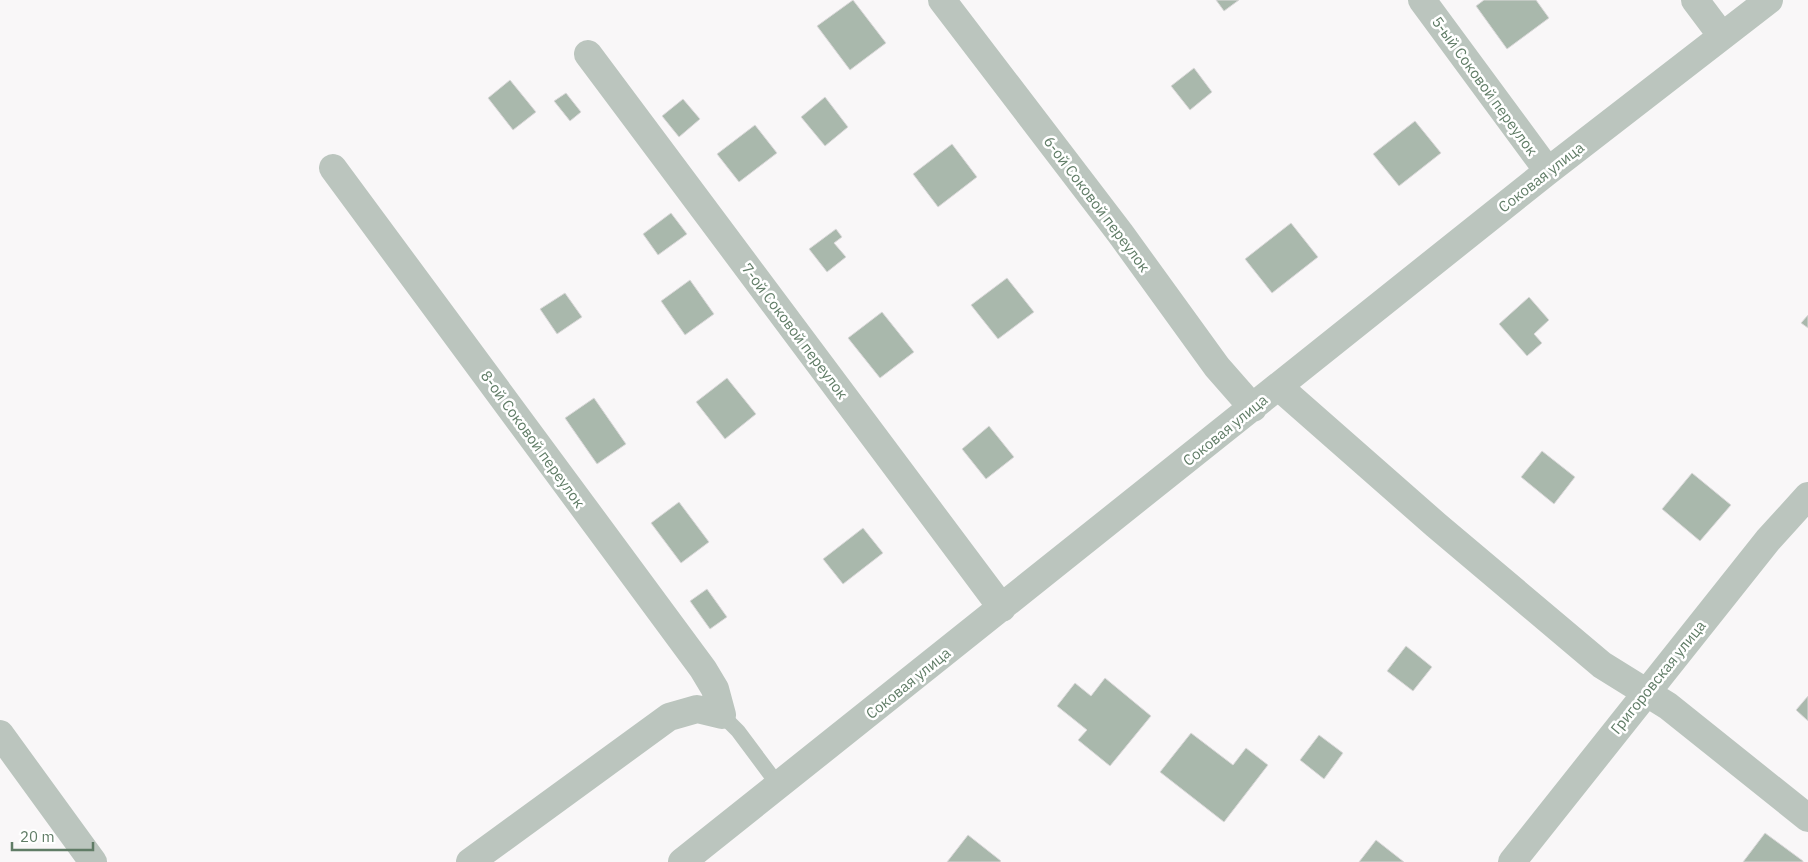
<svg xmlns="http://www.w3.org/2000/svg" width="1808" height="862" viewBox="0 0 1808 862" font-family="'IBM Plex Sans',sans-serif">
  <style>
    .building { fill: #a9b8ac; stroke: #dbd9da }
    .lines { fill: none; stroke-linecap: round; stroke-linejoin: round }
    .lane { stroke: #bbc5be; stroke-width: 15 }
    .street { stroke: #bbc5be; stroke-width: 28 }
    .labels { text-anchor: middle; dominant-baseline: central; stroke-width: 5; stroke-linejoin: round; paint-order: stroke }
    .street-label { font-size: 15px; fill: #607c66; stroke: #fff }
  </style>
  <rect width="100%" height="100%" fill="#f9f7f8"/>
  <path class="building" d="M853 0 886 43 850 70 817 26Z
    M1216 0H1239L1224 11Z
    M1484 0H1536L1549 18 1507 49 1476 6Z
    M1194 68 1212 92 1190 110 1171 86Z
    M510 80 536 112 513 130 488 98Z
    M566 93 581 112 570 121 554 101Z
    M825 97 848 127 825 146 801 117Z
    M683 99 700 119 679 137 662 116Z
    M1415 121 1441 153 1399 186 1373 154Z
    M755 125 777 153 739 182 717 154Z
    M952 144 977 177 938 207 913 174Z
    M671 213 687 234 658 255 643 234Z
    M1291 223 1318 257 1272 293 1245 259Z
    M836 229 842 237 834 243 846 257 827 272 809 249Z
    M1007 278 1034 312 998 339 971 305Z
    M690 280 714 314 685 335 661 301Z
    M565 293 582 317 557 334 540 309Z
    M1529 297 1549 320 1534 334 1542 343 1527 356 1499 324Z
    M882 312 914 352 880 378 848 338Z
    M1808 315V328L1801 323Z
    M727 378 756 414 725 439 696 402Z
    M594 398 626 444 597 464 565 418Z
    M989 426 1014 457 986 479 962 449Z
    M1542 451 1575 477 1554 504 1521 477Z
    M1692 473 1731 505 1700 541 1662 509Z
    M679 502 709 542 681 563 651 523Z
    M863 528 883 553 843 584 823 559Z
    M707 589 727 617 710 629 690 601Z
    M1406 646 1432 667 1413 691 1387 671Z
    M1105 678 1151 716 1110 766 1078 740 1087 730 1057 706 1075 683 1091 696Z
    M1808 696V721L1796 710Z
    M1191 733 1233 765 1246 748 1268 765 1224 822 1160 772Z
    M1319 735 1343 753 1324 779 1300 760Z
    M1765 833 1803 861V862H1743Z
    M968 835 1001 861 1000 862H947Z
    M1376 840 1404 862H1359Z"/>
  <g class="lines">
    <path class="lane" d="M722 715 738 731 779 786"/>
    <path class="street" d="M942 0 1120 233 1217 367 1253 408
      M1422 0 1548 171
      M1695 0 1722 36
      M588 54 1002 608
      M333 168 703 669 715 689 722 715 697 709 669 717 470 862
      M1279 387 1436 525 1602 665 1668 706 1808 818
      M0 734 93 862
      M682 862 1548 171 1769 0
      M1512 862 1768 540 1808 496"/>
  </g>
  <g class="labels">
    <g class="street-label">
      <text transform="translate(1485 86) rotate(54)">5-ый Соковой переулок</text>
      <text transform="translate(1541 177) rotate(-38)">Соковая улица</text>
      <text transform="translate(1097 204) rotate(53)">6-ой Соковой переулок</text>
      <text transform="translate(795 331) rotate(53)">7-ой Соковой переулок</text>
      <text transform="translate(1225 430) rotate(-39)">Соковая улица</text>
      <text transform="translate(533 439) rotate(54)">8-ой Соковой переулок</text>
      <text transform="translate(1658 677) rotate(-51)">Григоровская улица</text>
      <text transform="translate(908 683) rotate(-39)">Соковая улица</text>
    </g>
  </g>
  <path d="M12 842v8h81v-8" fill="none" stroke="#607c66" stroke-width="2.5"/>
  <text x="20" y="842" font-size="15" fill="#607c66" stroke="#ffffff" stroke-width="4" paint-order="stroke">20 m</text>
</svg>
